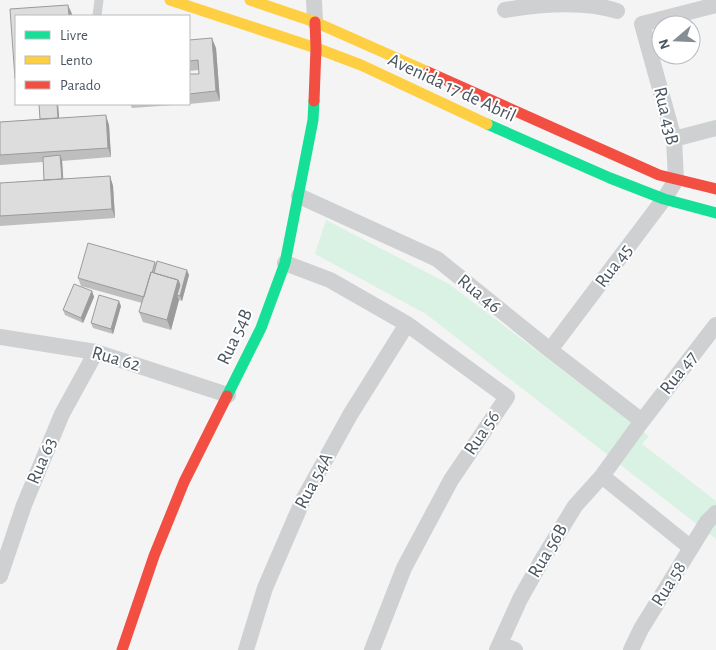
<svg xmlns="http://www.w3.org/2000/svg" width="716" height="650" viewBox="0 0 716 650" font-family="'Alegreya Sans',sans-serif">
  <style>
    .green { fill: #d9f2e3 }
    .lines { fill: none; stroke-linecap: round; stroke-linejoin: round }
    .lane { stroke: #ced0d2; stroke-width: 9 }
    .street { stroke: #ced0d2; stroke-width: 16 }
    .fast { stroke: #16e098; stroke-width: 11 }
    .slow { stroke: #ffcf43; stroke-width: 11 }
    .jam { stroke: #f24e42; stroke-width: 11 }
    .wall { fill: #bebebf }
    .shaded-wall { fill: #9b9b9b }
    .building { fill: #ddddde; stroke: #9b9b9b }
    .labels { text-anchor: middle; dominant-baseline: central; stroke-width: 4; stroke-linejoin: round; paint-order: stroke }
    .street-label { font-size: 19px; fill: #4a5661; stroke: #fff }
  </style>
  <rect width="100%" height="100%" fill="#f4f4f4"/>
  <path class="green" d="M326 220 449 284 649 436 642 444 716 501V539L426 314 315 254Z"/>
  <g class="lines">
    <path class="lane" d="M97 16 99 0"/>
    <path class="street" d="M314 0 315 22
      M505 10C540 4 583 0 617 11
      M642 24 716 5
      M674 139 716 128
      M299 196 437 259 550 350 642 421
      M285 263 330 280 407 324 507 397 451 480 404 568 372 650
      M0 337 96 352 228 395
      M550 350 664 199 676 180 674 139 642 24
      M602 476 642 421 716 325
      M691 548 707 522 716 513
      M0 576 24 505 62 414 96 352
      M500 644 515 650
      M246 650 265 588 303 500 350 415 407 324
      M497 650 520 599 542 560 575 506 602 476 691 548 641 629 631 650"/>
    <path class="fast" d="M487 124 610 178 664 199 716 213
      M227 396 261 328 285 263 313 120 314 101"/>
    <path class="slow" d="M170 0 316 48 361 65 487 124
      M250 0 315 22 428 72"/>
    <path class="jam" d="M428 72 659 175 716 189
      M314 101 316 48 315 22
      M122 650 154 556 184 482 227 396"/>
  </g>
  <path class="wall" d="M189 40 216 48 220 101 189 104V74H199V70L189 71Z
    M39 104H58L59 118 109 125 111 157 62 161 63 179 110 176 113 186 115 218 0 226V183L44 180 43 162 0 165V122L40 119Z
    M130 104H187L132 108Z
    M155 262 156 264 189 275 182 301 179 300 171 330 143 322 139 312 142 303 81 286 78 278Z
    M92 291 94 297 83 323 65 315 63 310Z
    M121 306 113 334 93 328 91 323Z"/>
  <path class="shaded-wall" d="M68 5 72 14V16H69Z
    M212 38 216 48 220 101 216 91Z
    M57 104H58L60 128 58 123Z
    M106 115 109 125 111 157 108 148Z
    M60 155 62 160 64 189 62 184Z
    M110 176 113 186 115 218 112 209Z
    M187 270 189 275 182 301 180 296 177 295 179 300 171 330 167 320 178 280Z
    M92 291 94 297 83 323 81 318Z
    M119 301 121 306 113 334 111 329Z"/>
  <path class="building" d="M68 5 69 16H16V79H15L10 9Z
    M212 38 216 91 189 94V74H199L198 60 189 61V40Z
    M39 104H57L58 118 40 119Z
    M106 115 108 148 0 155V122Z
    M60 155 62 179 44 180 43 157Z
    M110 176 112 209 0 216V183Z
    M88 243 155 262 152 273 151 272 144 297 78 278Z
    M157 261 187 270 180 296 177 295 180 285 178 280 154 273Z
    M151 272 178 280 167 320 139 312Z
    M74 284 92 291 81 318 63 310Z
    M99 295 119 301 111 329 91 323Z"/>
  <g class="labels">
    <g class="street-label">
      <text transform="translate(452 88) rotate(25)">Avenida 17 de Abril</text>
      <text transform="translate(666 116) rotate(77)">Rua 43B</text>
      <text transform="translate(614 266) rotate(-53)">Rua 45</text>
      <text transform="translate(479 294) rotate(39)">Rua 46</text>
      <text transform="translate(235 337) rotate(-65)">Rua 54B</text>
      <text transform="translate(116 359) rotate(16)">Rua 62</text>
      <text transform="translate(679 373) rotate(-52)">Rua 47</text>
      <text transform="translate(482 433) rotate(-56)">Rua 56</text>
      <text transform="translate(42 461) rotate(-67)">Rua 63</text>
      <text transform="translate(314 481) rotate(-62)">Rua 54A</text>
      <text transform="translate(548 551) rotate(-59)">Rua 56B</text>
      <text transform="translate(669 584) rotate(-58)">Rua 58</text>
    </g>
  </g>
  <rect x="15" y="15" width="175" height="90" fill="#ffffff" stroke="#b7bbc0"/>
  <rect x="25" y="31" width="25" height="8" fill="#16e098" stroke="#b7bbc0"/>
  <text x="60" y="40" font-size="15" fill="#4a5661">Livre</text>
  <rect x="25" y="56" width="25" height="8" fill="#ffcf43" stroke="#b7bbc0"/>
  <text x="60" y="65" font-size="15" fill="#4a5661">Lento</text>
  <rect x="25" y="81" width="25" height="8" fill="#f24e42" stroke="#b7bbc0"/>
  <text x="60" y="90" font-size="15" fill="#4a5661">Parado</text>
  <g transform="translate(676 40) rotate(251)"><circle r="24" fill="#ffffff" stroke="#b7bbc0"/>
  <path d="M0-4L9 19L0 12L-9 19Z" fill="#868d94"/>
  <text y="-8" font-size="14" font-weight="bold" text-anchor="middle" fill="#4a5661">N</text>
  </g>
</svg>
